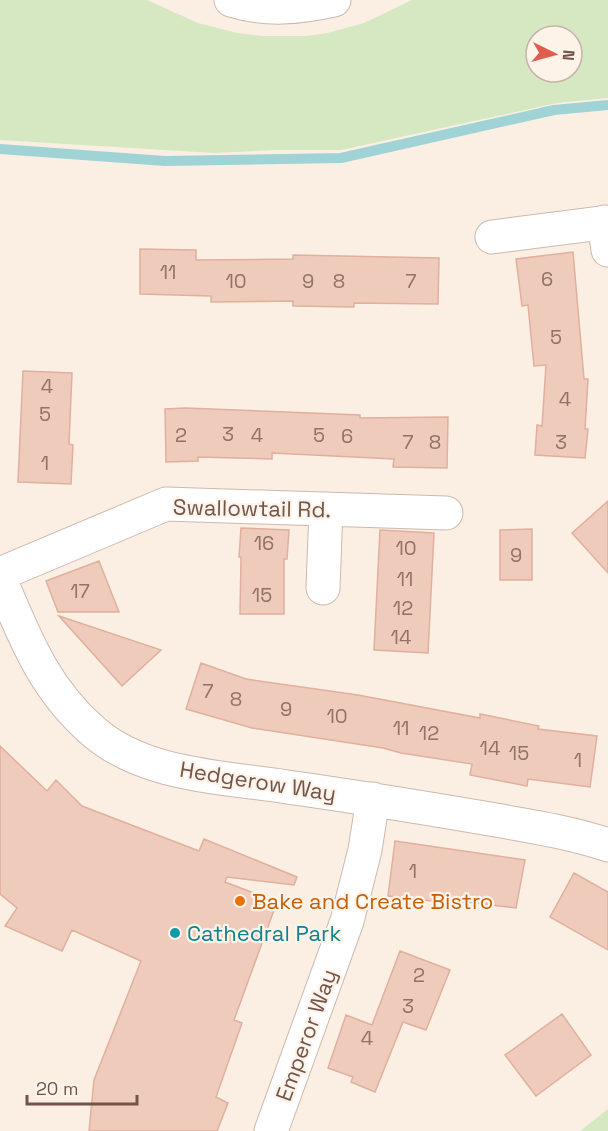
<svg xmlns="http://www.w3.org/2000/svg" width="608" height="1131" viewBox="0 0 608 1131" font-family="'Space Grotesk',sans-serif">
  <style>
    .green { fill: #d6e8c2; fill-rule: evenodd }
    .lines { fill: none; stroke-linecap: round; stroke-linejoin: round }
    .stream { stroke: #9fd3d5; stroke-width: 10 }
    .building { fill: #efcbbc; stroke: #e1af9d; stroke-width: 1.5 }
    .minor-casing { stroke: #ceb8ad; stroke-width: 35 }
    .minor { stroke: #fff; stroke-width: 33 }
    .food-dot { fill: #e8710a; stroke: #fef3e9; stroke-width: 2 }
    .culture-dot { fill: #0f9aa8; stroke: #fef3e9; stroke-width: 2 }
    .labels { text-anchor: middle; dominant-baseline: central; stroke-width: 4.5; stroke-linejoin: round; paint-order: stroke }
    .number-label { font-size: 20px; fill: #917266 }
    .street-label { font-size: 22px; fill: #72544a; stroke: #fef3e9 }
    .food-label { font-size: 22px; fill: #c56008; stroke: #fef3e9; text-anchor: start }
    .culture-label { font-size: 22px; fill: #0d838f; stroke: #fef3e9; text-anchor: start }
  </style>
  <rect width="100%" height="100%" fill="#fbefe3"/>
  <path class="green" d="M0 0H147L198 23 237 33 262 36H307L327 33 364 23 412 0H608V98L557 103 341 150H274L214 153 0 140ZM536 36H572V72H536Z
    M608 1109V1131H580Z"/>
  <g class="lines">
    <path class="stream" d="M0 149 165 161 341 158 554 110 608 105"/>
  </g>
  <path class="building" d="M140 249 196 250V260L293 259V255L439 258 438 304 354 303V307L293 306V301L211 302V296L140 294Z
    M573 252 584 379H588L585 429H588L585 458 535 455 537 425 542 426 546 365 534 366 528 305 522 306 516 259Z
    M23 371 72 373 69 444 73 445 71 484 18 482Z
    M185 408 360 415V418L448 417 447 468 393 467 394 459 272 453V459L198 457V461L166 462 165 409Z
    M608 501V573L572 533Z
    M241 528 289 530 287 559H284V614H240L241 557H239Z
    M532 529V580H500V530Z
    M380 530 434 533 428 653 374 650Z
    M99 561 119 612H58L46 581Z
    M59 616 161 650 122 686Z
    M201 663 246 679 358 695 480 718V714L539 726 538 729 597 736 590 787 528 779 527 786 470 775 472 764 401 753 383 748 252 728 186 709Z
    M0 746 47 791 56 780 82 806 199 851 204 839 297 877 294 885 227 877 225 882 277 902 234 1020 242 1023 216 1097 228 1103 217 1131H89L94 1080 141 961 72 930 62 951 5 926 17 908 0 894Z
    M395 841 525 860 516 908 432 898V901L388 896Z
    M574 873 608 892V950L550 917Z
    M400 951 450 970 426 1030 403 1022 375 1092 351 1082 353 1077 328 1068 346 1015 372 1025Z
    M562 1014 591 1055 536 1096 505 1055Z"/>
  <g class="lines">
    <g class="minor-casing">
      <path id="minor" d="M231 0C266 11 299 8 334 0
        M604 222 608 250
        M492 237 608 222
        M0 574 166 504 446 513
        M0 579C25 638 44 689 94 732 145 776 224 777 287 787 353 796 419 807 484 818 524 825 570 832 608 845
        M323 588 326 509
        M271 1131 347 921 365 850 373 799"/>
    </g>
    <use href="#minor" class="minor"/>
  </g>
  <circle class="food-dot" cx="240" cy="901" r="6"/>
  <circle class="culture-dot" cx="175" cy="933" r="6"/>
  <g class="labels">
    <g class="number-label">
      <text x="168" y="272">11</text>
      <text x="547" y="279">6</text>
      <text x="236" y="281">10</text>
      <text x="308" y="281">9</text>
      <text x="339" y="281">8</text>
      <text x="411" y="281">7</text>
      <text x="556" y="337">5</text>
      <text x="47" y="386">4</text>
      <text x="565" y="399">4</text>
      <text x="45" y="414">5</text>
      <text x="228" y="434">3</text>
      <text x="181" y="435">2</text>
      <text x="257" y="435">4</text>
      <text x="319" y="435">5</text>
      <text x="347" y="436">6</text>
      <text x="408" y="442">7</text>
      <text x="435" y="442">8</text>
      <text x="561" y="442">3</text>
      <text x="45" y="463">1</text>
      <text x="264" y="543">16</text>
      <text x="406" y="548">10</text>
      <text x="516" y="555">9</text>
      <text x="405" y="579">11</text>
      <text x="80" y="591">17</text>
      <text x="262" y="595">15</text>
      <text x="403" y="608">12</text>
      <text x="401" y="637">14</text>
      <text x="208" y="691">7</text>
      <text x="236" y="699">8</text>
      <text x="286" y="709">9</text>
      <text x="337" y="716">10</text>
      <text x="401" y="728">11</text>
      <text x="429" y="733">12</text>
      <text x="490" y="748">14</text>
      <text x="519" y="753">15</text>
      <text x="578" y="760">1</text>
      <text x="413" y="871">1</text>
      <text x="419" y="975">2</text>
      <text x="408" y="1006">3</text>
      <text x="367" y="1038">4</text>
    </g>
    <g class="street-label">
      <text transform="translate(252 508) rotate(1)">Swallowtail Rd.</text>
      <text transform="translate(258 781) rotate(9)">Hedgerow Way</text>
      <text transform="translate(306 1035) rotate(-70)">Emperor Way</text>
    </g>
    <g class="food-label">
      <text x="252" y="901">Bake and Create Bistro</text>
    </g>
    <g class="culture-label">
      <text x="187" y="933">Cathedral Park</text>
    </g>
  </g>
  <g transform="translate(554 54) rotate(95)"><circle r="28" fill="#fef3e9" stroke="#c6b3a9" stroke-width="1.5"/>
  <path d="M0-4.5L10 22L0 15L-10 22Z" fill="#e05d4d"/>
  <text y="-9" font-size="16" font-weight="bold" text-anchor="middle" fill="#72544a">N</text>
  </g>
  <path d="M27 1095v9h110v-9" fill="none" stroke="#72544a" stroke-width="3"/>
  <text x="36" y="1095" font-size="18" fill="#72544a" stroke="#fef3e9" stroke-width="4.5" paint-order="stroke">20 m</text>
</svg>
